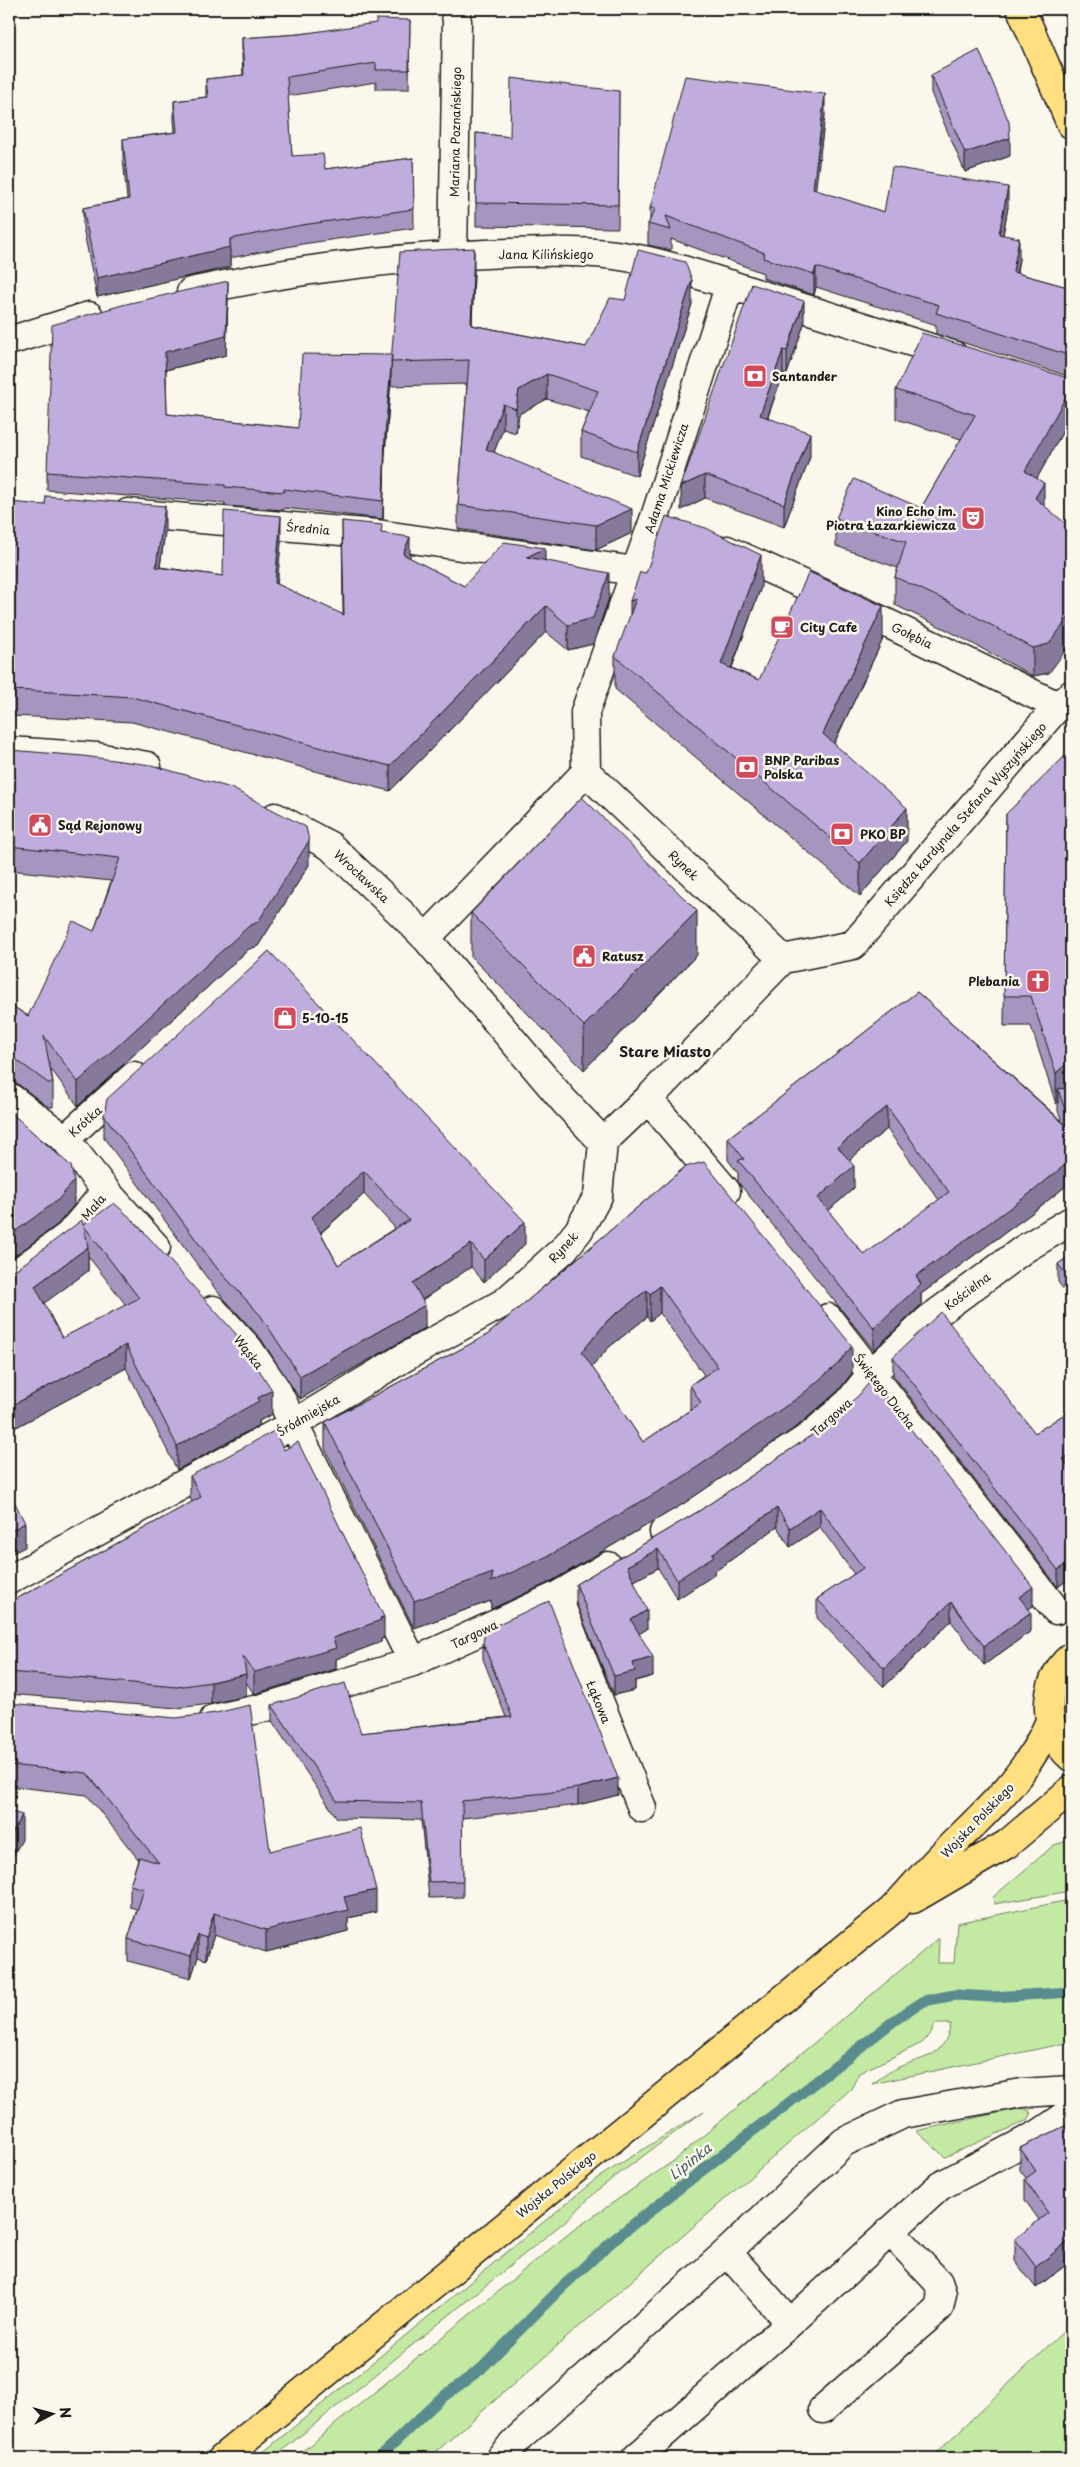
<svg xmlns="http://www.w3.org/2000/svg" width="1080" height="2467" viewBox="0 0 1080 2467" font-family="'Playpen Sans',sans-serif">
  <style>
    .green { fill: #c3e9a3; stroke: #708260 }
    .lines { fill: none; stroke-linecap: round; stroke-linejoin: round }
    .stream { stroke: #5a8b8f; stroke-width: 11 }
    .minor-casing { stroke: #1c1c1c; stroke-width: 31 }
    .major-casing { stroke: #1c1c1c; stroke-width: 31 }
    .minor { stroke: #fbf7ec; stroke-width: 28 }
    .major { stroke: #ffdf80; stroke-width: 28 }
    .wall { fill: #a695be; stroke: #1c1c1c; fill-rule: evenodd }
    .shaded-wall { fill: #87799b; stroke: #1c1c1c }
    .building { fill: #c1addd; stroke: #1c1c1c; fill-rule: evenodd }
    .labels { text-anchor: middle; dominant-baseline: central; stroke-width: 5; stroke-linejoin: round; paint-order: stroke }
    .street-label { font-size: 12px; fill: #1c1c1c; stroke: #fbf7ec }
    .poi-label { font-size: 12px; font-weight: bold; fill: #1c1c1c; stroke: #fbf7ec; text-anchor: start }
    .neighbourhood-label { font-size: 14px; font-weight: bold; fill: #1c1c1c; stroke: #fbf7ec }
    .water-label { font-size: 14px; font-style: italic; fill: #405d5f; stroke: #fbf7ec }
  </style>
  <rect width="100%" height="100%" fill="#fbf7ec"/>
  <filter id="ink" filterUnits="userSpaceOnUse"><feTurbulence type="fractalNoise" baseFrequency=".02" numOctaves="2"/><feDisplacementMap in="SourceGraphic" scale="10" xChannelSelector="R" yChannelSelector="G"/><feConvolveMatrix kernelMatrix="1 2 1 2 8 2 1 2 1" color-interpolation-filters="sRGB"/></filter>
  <g filter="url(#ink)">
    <path class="green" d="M1071 1840V1891L994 1904 993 1897 1054 1845Z
      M1064 1901 1065 1910H1071V2042L872 2084C879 2079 887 2073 895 2069 923 2055 943 2061 951 2024H935L931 2034 922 2043 859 2073 851 2089 429 2458H294L572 2231 672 2162 939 1938 938 1963H954L957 1923Z
      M1020 2108 1029 2110 1031 2115 1028 2120 945 2157 916 2131Z
      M704 2111 600 2188 569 2218 273 2458H256L596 2179Z
      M1067 2328 1071 2331V2458H931Z"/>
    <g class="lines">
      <path class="stream" d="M378 2458 440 2399 481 2369 561 2288 617 2237 895 2020 924 2001 939 1998 955 1995 993 1997 1071 1992"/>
      <g class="minor-casing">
        <path id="minor" d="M453 255 457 21 455 9
          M191 292C290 270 385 258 486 254 528 252 573 250 615 255 665 262 715 280 762 295 826 315 889 335 953 355
          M9 341 89 316
          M128 513 377 534 635 571
          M727 550 864 612 1058 706
          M9 751 97 757 147 766
          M586 772 783 959
          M275 817 330 846 400 912 426 938 564 1101 603 1142 648 1099 783 959 853 945 1058 706 1071 695
          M426 938 586 772 585 712 655 517 730 284
          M9 1097 65 1139 106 1191 156 1247
          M648 1099 726 1191
          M65 1139 134 1076
          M9 1279 69 1235 106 1191
          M213 1310 248 1348 276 1389 413 1662
          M828 1318 1056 1610
          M664 1532 809 1437 849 1402 872 1373 929 1319 1024 1249 1071 1221
          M9 1580 295 1423 405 1357 505 1302 564 1249 579 1230 598 1196 603 1142
          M557 1596 642 1808
          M214 1719 263 1708 413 1662 557 1596 608 1566
          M727 2252 790 2323
          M823 2409 939 2308 942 2294 938 2282 890 2231
          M500 2458 520 2437 727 2252 844 2142 903 2114 1022 2093 1071 2090
          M636 2458 790 2323 940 2186 1039 2134 1071 2112"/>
      </g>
      <g class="major-casing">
        <path id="major" d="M1021 9 1071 124
          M1071 1657C1041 1682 1042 1732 1071 1757
          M913 1899 1007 1844 1071 1790
          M222 2458 892 1910C910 1891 927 1870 946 1851 989 1808 1025 1779 1050 1721"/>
      </g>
      <use href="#minor" class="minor"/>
      <use href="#major" class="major"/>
    </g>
    <path class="wall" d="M410 20 409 89H376V82L288 96 292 156 325 169 413 158 414 228 302 244 230 258V267L97 297 83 227V208L127 199 123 158V139L175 132 174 120V101L206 97V79L243 75 242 57V38L300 34Z
      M931 75 1010 156 965 172 931 93Z
      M619 91 618 228 476 226V133L510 137Z
      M825 115 815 190 884 212 1008 207 1003 235 1019 259 1017 273 1071 288V377L936 334V325L816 287 814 295 763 278V273L671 239V250L648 245V224L650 221V208Z
      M474 272 472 325 586 347 625 300 692 304 637 476 581 456V432L589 412 547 399 519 414 516 433 503 429 494 452 632 533 596 550 458 529V505L467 384 391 386V379L385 453 383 519 284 508V510L225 506V503L47 490V472L228 299 226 355 166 370 167 414 298 428 392 355Z
      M752 284 804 324 787 374 783 373 768 417 810 457 784 527 705 498 681 510Z
      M896 390 1071 408 1068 422 1037 478 1044 506 1049 673 1033 676 949 631 895 605V577L898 568 836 546V518L921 508 961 439 896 419Z
      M9 502 165 532 160 567 223 576 281 542 277 584 343 615 342 521 382 533 410 558 464 586 545 560 609 598 593 644 568 650 546 632 390 791 132 722 36 717 9 716Z
      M761 587 732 668 759 680 883 639 834 744 907 841 860 896 615 689V656Z
      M9 750 309 865 258 946 249 949 78 1106 51 1069 53 1083V1107H48L18 1084 10 1081 9 1082V1004L28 1016 94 931 111 881 9 870Z
      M1071 751V1182L1032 1213 921 1294V1305L874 1350 738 1182V1173L728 1160V1138L917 992 1062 1121 1058 1111V1102L1056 1104 1031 1026H1004L1006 814ZM887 1129 939 1200 864 1255 828 1211 854 1188 849 1160Z
      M471 913 697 955 584 1070 471 957Z
      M269 951 525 1244 484 1282 471 1267 422 1300 425 1328 300 1399 261 1339 216 1290 104 1138V1115ZM364 1194 395 1228 338 1265 321 1233Z
      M685 1167 852 1373 838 1391 799 1425 683 1504 550 1582 491 1609V1601L414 1628 325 1449V1422L487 1335ZM660 1313 704 1375 690 1385V1410L643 1442 592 1367 608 1348 647 1317 650 1321Z
      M83 1225 272 1414 259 1421V1425L177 1470 126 1368 9 1431 10 1271 18 1268ZM88 1256 126 1305 62 1338 44 1303 88 1271Z
      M1071 1255V1328L1066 1321V1303L1071 1299 1058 1282V1264Z
      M893 1357 1035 1433 1071 1410V1577L1058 1587 893 1375Z
      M818 1431 1033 1606 1028 1609 1031 1631 984 1665 951 1621 884 1687 817 1618V1599L854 1574 820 1527 790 1547 777 1527 714 1572V1575L677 1599 658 1568 634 1581 647 1629 639 1633 653 1676 635 1681V1690L614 1695 576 1603V1584L699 1511Z
      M190 1476 384 1638 381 1639V1642L336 1659V1669L254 1694 246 1682V1696L211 1704 177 1708 9 1694V1603L192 1502 190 1498Z
      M483 1643 618 1795 578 1805 546 1809 462 1818 463 1897 429 1898 421 1820 337 1818 272 1721V1705L361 1733 506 1717 483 1659Z
      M9 1703 270 1851 376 1912 348 1918V1931L266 1952 214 1935 206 1960 198 1957 191 1978 128 1961V1939L137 1909 130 1907V1885L138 1859 87 1795 9 1786Z
      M1071 2123V2261L1036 2288 1015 2261V2239L1039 2220 1025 2200V2179L1026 2178 1020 2170V2148Z"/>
    <path class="shaded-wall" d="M825 94V115L813 210V189Z
      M1010 138V156L965 172V153Z
      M1008 187V207L999 255V234Z
      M1019 238V259L1013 292V272Z
      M230 239V267L97 297V278Z
      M474 248V272L471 349V325Z
      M816 267V287L814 295V274Z
      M692 280V304L637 476V452Z
      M228 281V299L226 355 165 370V352Z
      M804 301V324L787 374V351Z
      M783 350V373L760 438V415Z
      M391 362V379L385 453 383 519 385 434Z
      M547 374V399L519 414 516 433V409L519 390Z
      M1071 379V408L1068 422 1025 500V471Z
      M503 404V429L486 473V449Z
      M810 433V457L784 527V504Z
      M705 475V498L681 510V486Z
      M1044 483V511L1035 498Z
      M165 506V532L156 593V567Z
      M632 509V533L596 550V525Z
      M281 516V542L275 608V583Z
      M410 537V563L403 554Z
      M545 548V574L527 557Z
      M761 555V587L721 696V664Z
      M609 573V598L593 644 568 650V625Z
      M636 599 630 633V601Z
      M546 606V632L390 791V766Z
      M883 606V639L823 767V734Z
      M1071 614V643L1049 673 1033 676V648Z
      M907 808V841L860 896V863Z
      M309 841V865L258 946 249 949 78 1106V1082Z
      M697 911V955L584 1070V1026Z
      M1071 1060V1090L1058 1089V1102L1056 1104V1073Z
      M887 1107V1129L838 1169V1147Z
      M1071 1160V1182L1032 1213 921 1294V1305L874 1350V1328L916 1276Z
      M854 1166V1188L818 1220V1198Z
      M364 1171V1194L312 1240V1217Z
      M74 1181V1205L58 1224 9 1260V1236Z
      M525 1222V1244L484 1282V1260Z
      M471 1244V1267L413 1306V1283Z
      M88 1247V1271L35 1310V1286Z
      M660 1286V1313L650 1321V1294Z
      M647 1290V1317L608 1348 582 1379V1352L608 1320Z
      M425 1305V1328L300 1399V1376Z
      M126 1345V1368L9 1431V1407Z
      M852 1346V1373L838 1391 799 1425 683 1504 550 1582 491 1609V1601L414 1628V1601Z
      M272 1390V1414L259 1421V1425L177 1470V1446Z
      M1071 1454V1472L1063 1459Z
      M777 1508V1527L714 1572V1575L677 1599V1580L712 1554Z
      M820 1508V1527L790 1547V1528Z
      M25 1523V1547L9 1555V1532Z
      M658 1549V1568L627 1585V1566Z
      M1071 1560V1577L1058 1587V1570Z
      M1033 1587V1606L1019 1616V1597Z
      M951 1602V1621L884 1687V1668Z
      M647 1610V1629L631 1639V1620Z
      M1031 1612V1631L984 1665V1646Z
      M384 1617V1638L381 1639V1642L336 1659V1669L254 1694V1672Z
      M653 1657V1676L635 1681V1690L614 1695V1676L633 1663Z
      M246 1674V1696L211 1704V1682Z
      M618 1778V1795L578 1805V1788Z
      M22 1815V1840L9 1863V1839Z
      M376 1890V1912L348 1918V1931L266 1952V1930L344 1897Z
      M214 1913V1935L206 1960V1938Z
      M198 1935V1957L191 1978V1956Z
      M1071 2239V2261L1036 2288V2267Z"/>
    <path class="building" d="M376 19 410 20 409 70H376V63L287 77 292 156 323 154 325 169 413 158 414 209 302 225 230 239V247L97 278 83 208 129 199 123 139 177 132 174 101 208 97 206 79 244 75 242 38 300 34 376 23Z
      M979 50 1009 122 1010 138 965 153 931 75Z
      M685 76 825 94 813 189 884 212 892 167 1008 187 999 234 1019 238 1013 272 1071 288V356L936 313 939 305 816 267 814 274 763 258 765 253 666 216 671 230 648 224 656 208H650Z
      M511 78 619 91 618 205 476 203V133L510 137Z
      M474 248 471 325 586 347 610 298 625 300 638 250 685 262 692 280 637 452 581 432 598 391 547 374 519 390 516 409 503 404 486 449 632 509 596 525 458 505 469 360 391 362 400 252Z
      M228 281 226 336 165 352 167 414 298 428 302 354 392 355 385 434 383 501 284 489V492L225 487V485L47 472 52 325 126 304Z
      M752 284 804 301 787 351 783 350 760 415 810 433 784 504 705 475 681 486Z
      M922 333 1071 379 1068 393 1025 471 1044 483 1035 498 1071 528V614L1049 644 1033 648 949 602 895 577 906 542 836 518 854 479 921 508 975 415 896 390Z
      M46 496 165 506 156 567 223 576 224 511 281 516 275 583 344 615 342 521 382 525 381 533 410 537 403 554 464 586 504 542 545 548 527 557 609 573 593 618 568 625 546 606 390 766 132 697 36 691 9 690V502L45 505Z
      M666 516 706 528 761 555 721 664 759 680 809 572 883 606 823 734 907 808 860 863 615 656 636 599 630 601 640 572 646 573Z
      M9 750 83 756 151 765 231 788 306 827 309 841 258 922 249 926 78 1082 44 1036 53 1083H48L18 1061 10 1058H9V1004L28 1016 73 921 94 931 120 858 9 846Z
      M1070 751H1071V1060L1056 1073 1031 996H1004L1006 814Z
      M582 797 697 911 584 1026 471 913Z
      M269 951 525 1222 484 1260 471 1244 413 1283 425 1305 300 1376 261 1316 216 1267 104 1115 107 1099ZM364 1171 409 1220 338 1265 312 1217Z
      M917 992 1071 1130V1160L1032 1192 916 1276 921 1284 874 1328 738 1160 744 1159 728 1138ZM887 1107 949 1192 864 1255 818 1198 854 1166 838 1147Z
      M1071 1088V1128L1058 1089Z
      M9 1111 71 1166 74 1181 58 1200 9 1236Z
      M704 1162 852 1346 838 1364 799 1397 683 1477 550 1555 491 1582 493 1573 414 1601 325 1422 487 1335 685 1167ZM660 1286 718 1367 690 1385 701 1403 643 1442 582 1352 608 1320 647 1290 650 1294Z
      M114 1203 134 1221 236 1334 272 1390 258 1398 259 1401 177 1446 126 1345 9 1407V1270L10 1271 18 1268 82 1220 83 1225ZM84 1226 139 1298 62 1338 35 1286 88 1247Z
      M1071 1255V1281L1058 1264Z
      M1071 1299V1310L1066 1303Z
      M941 1312 1035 1433 1071 1410V1454L1063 1459 1071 1470V1560L1058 1570 893 1357Z
      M872 1379 1033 1587 1019 1597 1031 1612 984 1646 951 1602 884 1668 817 1599 863 1568 820 1508 790 1528 777 1508 712 1554 714 1556 677 1580 658 1549 627 1566 647 1610 631 1620 653 1657 633 1663 635 1671 614 1676 576 1584 699 1511 818 1431 859 1395Z
      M274 1431 284 1450 298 1442 384 1617 380 1618 381 1620 333 1638 336 1648 259 1671 254 1672 243 1656 246 1674 211 1682 177 1687 9 1672V1603L201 1497 190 1476Z
      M9 1491 25 1523 9 1532Z
      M549 1601 618 1778 578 1788 546 1793 462 1801 463 1881 429 1882 421 1803 337 1801 272 1705 345 1683 361 1733 512 1717 483 1643 485 1630Z
      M9 1703 176 1718 216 1713 250 1705 270 1851 360 1828 376 1890 344 1897 348 1910 266 1930 214 1913 206 1938 198 1935 191 1956 128 1939 144 1889 130 1885 139 1857 159 1863 87 1773 9 1765Z
      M9 1811 22 1815 9 1839Z
      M1071 2123V2239L1036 2267 1015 2239 1048 2213 1025 2179 1036 2171 1020 2148Z"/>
  </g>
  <defs>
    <g id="bank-square" transform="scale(1.25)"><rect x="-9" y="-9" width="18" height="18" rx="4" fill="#d1495b" stroke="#fbf7ec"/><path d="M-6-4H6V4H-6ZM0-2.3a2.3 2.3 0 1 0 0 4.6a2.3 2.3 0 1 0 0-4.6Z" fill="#fff"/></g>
    <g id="theatre-square" transform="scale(1.25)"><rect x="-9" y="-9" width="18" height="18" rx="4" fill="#d1495b" stroke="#fbf7ec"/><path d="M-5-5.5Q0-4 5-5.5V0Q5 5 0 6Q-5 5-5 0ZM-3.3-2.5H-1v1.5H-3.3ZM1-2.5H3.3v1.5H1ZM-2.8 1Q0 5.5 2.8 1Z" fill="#fff"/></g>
    <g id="cafe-square" transform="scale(1.25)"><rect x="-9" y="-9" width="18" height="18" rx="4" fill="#d1495b" stroke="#fbf7ec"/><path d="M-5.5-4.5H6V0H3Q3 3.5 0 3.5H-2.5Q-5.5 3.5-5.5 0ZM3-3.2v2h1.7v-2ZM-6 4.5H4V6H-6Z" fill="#fff"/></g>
    <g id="civic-square" transform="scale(1.25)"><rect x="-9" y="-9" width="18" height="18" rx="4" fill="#d1495b" stroke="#fbf7ec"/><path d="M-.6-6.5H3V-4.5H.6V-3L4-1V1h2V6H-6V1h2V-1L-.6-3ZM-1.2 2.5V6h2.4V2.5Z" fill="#fff"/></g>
    <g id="church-square" transform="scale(1.25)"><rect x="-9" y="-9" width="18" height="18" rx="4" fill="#d1495b" stroke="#fbf7ec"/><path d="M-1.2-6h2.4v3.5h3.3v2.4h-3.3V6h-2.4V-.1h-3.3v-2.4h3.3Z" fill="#fff"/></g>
    <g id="shop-square" transform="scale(1.25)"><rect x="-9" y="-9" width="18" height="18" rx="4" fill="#d1495b" stroke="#fbf7ec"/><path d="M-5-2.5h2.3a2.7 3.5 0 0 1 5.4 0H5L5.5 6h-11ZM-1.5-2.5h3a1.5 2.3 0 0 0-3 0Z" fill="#fff"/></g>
  </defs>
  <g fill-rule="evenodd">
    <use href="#bank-square" x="755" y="376"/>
    <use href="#theatre-square" x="973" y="518"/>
    <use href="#cafe-square" x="782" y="627"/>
    <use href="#bank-square" x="747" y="767"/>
    <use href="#civic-square" x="40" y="825"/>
    <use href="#bank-square" x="842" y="834"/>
    <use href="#civic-square" x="584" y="956"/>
    <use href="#church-square" x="1038" y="981"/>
    <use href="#shop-square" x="285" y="1018"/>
  </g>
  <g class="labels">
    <g class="street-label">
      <text transform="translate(455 132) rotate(-89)">Mariana Poznańskiego</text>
      <text x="546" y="254">Jana Kilińskiego</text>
      <text transform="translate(666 478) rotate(-72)">Adama Mickiewicza</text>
      <text transform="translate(308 528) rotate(5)">Średnia</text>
      <text transform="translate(912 635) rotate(26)">Gołębia</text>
      <text transform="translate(965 814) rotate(-49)">Księdza kardynała Stefana Wyszyńskiego</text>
      <text transform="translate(684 865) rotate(44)">Rynek</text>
      <text transform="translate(362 876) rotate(43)">Wrocławska</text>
      <text transform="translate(85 1121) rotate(-42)">Krótka</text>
      <text transform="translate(93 1207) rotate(-49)">Mała</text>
      <text transform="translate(563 1247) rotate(-48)">Rynek</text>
      <text transform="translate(967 1291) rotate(-37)">Kościelna</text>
      <text transform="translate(249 1352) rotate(52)">Wąska</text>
      <text transform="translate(885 1391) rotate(52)">Świętego Ducha</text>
      <text transform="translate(308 1415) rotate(-30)">Śródmiejska</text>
      <text transform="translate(831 1417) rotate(-42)">Targowa</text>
      <text transform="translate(474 1634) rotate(-25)">Targowa</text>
      <text transform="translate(599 1702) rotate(68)">Łąkowa</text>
      <text transform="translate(977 1820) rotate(-46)">Wojska Polskiego</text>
      <text transform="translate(556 2184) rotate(-39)">Wojska Polskiego</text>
    </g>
    <g class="poi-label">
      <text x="772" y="376">Santander</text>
      <text x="956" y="511" text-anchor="end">Kino Echo im.<tspan x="956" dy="14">Piotra Łazarkiewicza</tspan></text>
      <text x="800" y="627">City Cafe</text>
      <text x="764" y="760">BNP Paribas<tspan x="764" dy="14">Polska</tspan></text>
      <text x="58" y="825">Sąd Rejonowy</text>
      <text x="860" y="834">PKO BP</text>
      <text x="602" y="956">Ratusz</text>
      <text x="1020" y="981" text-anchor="end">Plebania</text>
      <text x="302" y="1018">5-10-15</text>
    </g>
    <g class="neighbourhood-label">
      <text x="665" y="1051">Stare Miasto</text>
    </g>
    <g class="water-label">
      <text transform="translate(690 2161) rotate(-38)">Lipinka</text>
    </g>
  </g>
  <rect width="1080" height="2467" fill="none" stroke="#fbf7ec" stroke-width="30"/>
  <rect x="15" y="15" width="1050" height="2437" fill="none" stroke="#1c1c1c" stroke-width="2" filter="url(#ink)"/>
  <g transform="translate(52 2414) rotate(84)" stroke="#fbf7ec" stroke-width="4" paint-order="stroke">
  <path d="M0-4L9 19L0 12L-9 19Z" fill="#1c1c1c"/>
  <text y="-8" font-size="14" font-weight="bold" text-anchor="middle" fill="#1c1c1c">N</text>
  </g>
</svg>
